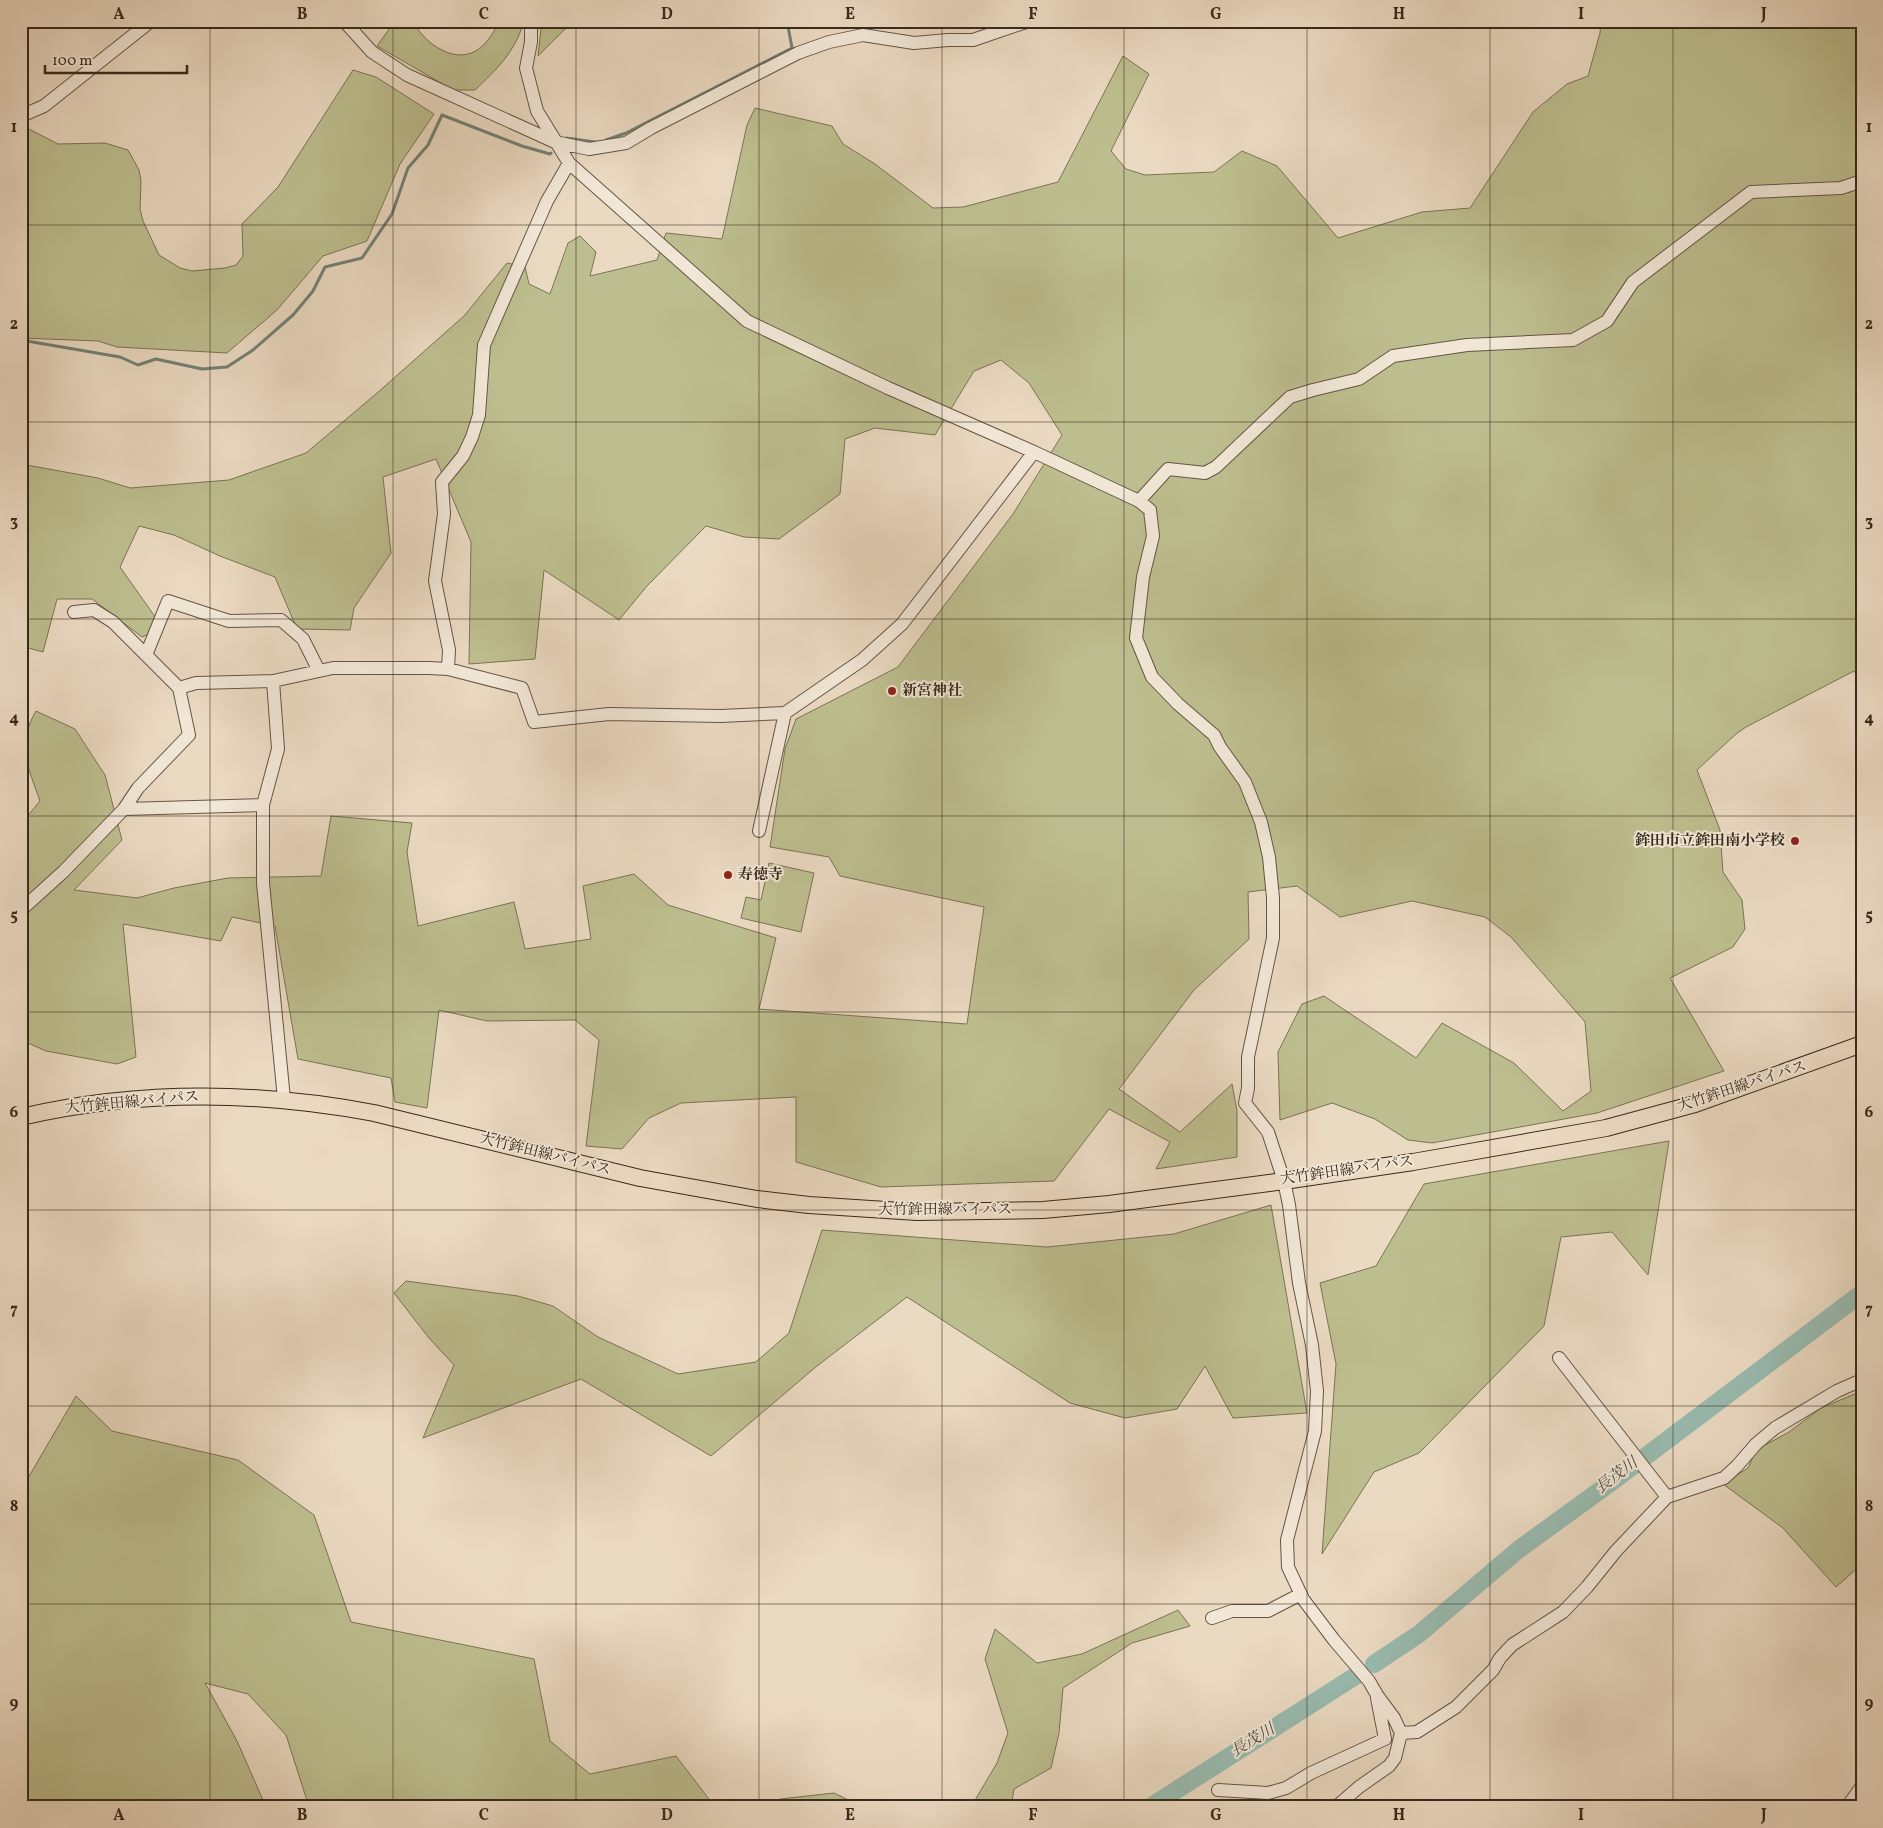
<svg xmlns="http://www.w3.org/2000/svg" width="1883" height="1828" viewBox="0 0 1883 1828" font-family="Vollkorn,'Noto Serif JP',serif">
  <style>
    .green { fill: #bdbe8f; stroke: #7a7455 }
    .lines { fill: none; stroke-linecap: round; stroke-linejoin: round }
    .stream { stroke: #728174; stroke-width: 3 }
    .river { stroke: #99bbb0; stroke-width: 18 }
    .minor-casing { stroke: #645545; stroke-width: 14 }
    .major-casing { stroke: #37291b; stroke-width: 18 }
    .minor { stroke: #f2e7d7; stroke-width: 12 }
    .major { stroke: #ebdac2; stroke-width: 16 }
    .grid { fill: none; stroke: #37291b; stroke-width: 1; stroke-opacity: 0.55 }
    .poi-dot { fill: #8f2418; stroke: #f2e7d7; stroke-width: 2 }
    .labels { text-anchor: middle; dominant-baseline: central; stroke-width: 4; stroke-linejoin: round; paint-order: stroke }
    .poi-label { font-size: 15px; font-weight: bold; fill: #37291b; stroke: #f2e7d7; text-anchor: start }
    .street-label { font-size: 15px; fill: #37291b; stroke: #f2e7d7 }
    .water-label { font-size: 16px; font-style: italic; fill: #504e40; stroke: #f2e7d7 }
    .neatline { fill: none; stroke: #37291b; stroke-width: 2 }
    .grid-label { font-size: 16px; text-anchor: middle; font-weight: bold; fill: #37291b }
  </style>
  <rect width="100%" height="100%" fill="#ebdac2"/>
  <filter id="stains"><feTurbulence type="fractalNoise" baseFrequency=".004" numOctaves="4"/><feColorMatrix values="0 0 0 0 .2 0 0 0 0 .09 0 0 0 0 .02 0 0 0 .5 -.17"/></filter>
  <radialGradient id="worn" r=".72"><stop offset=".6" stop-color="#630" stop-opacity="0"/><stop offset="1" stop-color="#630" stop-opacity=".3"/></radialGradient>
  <path class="green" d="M395 21H411C418 29 424 38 432 44 463 66 485 53 499 21H524C515 52 498 68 475 90H453L377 46Z
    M542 21H580L565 29 538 56Z
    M1601 21H1862V683L1854 671 1746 727 1736 734 1697 770 1720 830 1723 872 1742 900 1745 929 1733 947 1670 978 1724 1071 1597 1113 1432 1143 1408 1140 1375 1119 1332 1103 1280 1120 1278 1052 1302 1004 1324 996 1416 1058 1442 1023 1514 1063 1563 1111 1591 1091 1585 1022 1511 937 1485 917 1412 901 1340 917 1297 886 1248 892 1249 939 1194 990 1119 1089 1180 1132 1232 1084 1237 1111V1157L1156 1169 1170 1142 1109 1109 1054 1181 881 1187 796 1162V1097L681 1103 649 1118 622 1149 586 1146 599 1040 575 1020 487 1021 439 1010 427 1108 395 1102 391 1078 298 1059 275 926 232 917 221 941 123 924 136 1057 117 1064 46 1051 21 1040V824L40 801C28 767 16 745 36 711L75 729 105 775 122 840 74 890 137 898 174 888 228 878 321 876 331 816 412 823 407 852 418 926 514 902 525 949 591 939 583 886 634 874 668 905 776 938 759 1009 967 1024 984 907 840 876 829 857 770 847 785 749 796 719 898 667 1013 514 1062 435 1029 383 1001 360 974 371 935 435 875 428 845 439 840 494 779 539 744 537 706 526 647 586 619 620 544 570 535 659 469 664 471 542 436 459 383 477 391 553 354 608 350 630 297 629 275 577 220 556 174 535 139 526 120 567 163 628 142 637 92 599H57L43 652 21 646V464L98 478 130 488 229 480 306 453 376 394 464 316 507 263 525 267 529 284 550 294 568 243 580 236 596 252 590 276 657 260 666 233 722 239 747 125 755 108 832 126 843 144 875 164 933 208 963 207 1058 182 1123 56 1149 74 1111 151 1126 169 1145 175 1214 172 1242 151 1277 166 1338 238 1422 212 1470 208 1533 112 1567 84 1588 76 1600 33Z
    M353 70 376 77 434 114 400 164 367 241 323 256 277 310 227 353 117 347 98 341 21 338V131L27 128 58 144 105 143 128 150 139 170 141 181 140 209 143 221 159 255 180 268 192 271 225 268 236 265 243 256 242 224 278 187Z
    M769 863 814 873 801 932 741 918 746 897 761 900Z
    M1669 1141 1648 1275 1612 1232 1561 1237 1544 1326 1419 1453 1374 1472 1322 1554 1336 1364 1320 1283 1376 1266 1424 1184Z
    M1271 1205 1307 1413 1233 1418 1205 1366 1177 1409 1125 1418 1070 1403 907 1297 817 1366 711 1456 581 1379 423 1438 454 1365 429 1338 394 1293 406 1281 518 1296 553 1306 598 1337 678 1374 756 1362 789 1333 822 1230 1047 1247 1174 1234Z
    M1862 1391V1564L1836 1587 1783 1528 1723 1484 1748 1468 1756 1450 1789 1432 1821 1408Z
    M76 1396 112 1431 238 1460 314 1515 351 1622 534 1659 550 1741 590 1774 676 1756 715 1807H309L286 1735 248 1694 205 1683 237 1741 266 1807H21V1490Z
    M1178 1610 1190 1626 1132 1643 1063 1688 1059 1733 1051 1768 1014 1789 1011 1807H971L997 1763 1008 1733 985 1659 995 1629 1037 1663 1082 1654Z
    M834 1793 863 1807H775L780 1799Z"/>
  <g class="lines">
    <path class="stream" d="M564 139 566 138 595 142
      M606 140 626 133 792 48 787 21
      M21 340 120 357 138 365 156 359 202 369 227 367 253 350 293 315 313 291 325 267 362 258 392 214 408 168 428 145 442 115 522 146 550 154 551 153"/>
    <path class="river" d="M1374 1664 1419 1634 1518 1550 1617 1478 1862 1293
      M1150 1807 1357 1675"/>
    <g class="minor-casing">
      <path id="minor" d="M344 21 372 52 407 75 555 142 589 149 626 143 651 128 798 53 829 42 863 35 914 43 948 40H973L1029 21
        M531 21V42L526 68 537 111 569 163 747 321 888 388 1034 452 1139 501 1150 510 1153 536 1143 577 1136 638 1152 677 1178 704 1214 735 1220 747 1245 782 1261 822 1269 857 1273 898V938L1248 1057V1088L1245 1103 1268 1132 1284 1181 1289 1205 1299 1283 1312 1345 1317 1391 1315 1431 1287 1540 1288 1567 1303 1599 1334 1640 1369 1681 1377 1695 1394 1718 1401 1733 1395 1758 1389 1766 1359 1787 1336 1807
        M21 116 44 106 151 21
        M1139 501 1168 469 1205 473 1216 467 1290 397 1313 390 1359 379 1393 356 1467 345 1573 340 1607 321 1633 282 1751 192 1841 188 1862 181
        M146 655 168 601 229 621 281 620 303 639 319 671
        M448 669 449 650 435 581 444 514 442 482 463 456 472 437 479 415 484 345 547 201 569 163
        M273 681 278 749 263 805V883L284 1099
        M179 688 196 683 273 681 333 668H429L448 669 522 688 534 722 609 714 721 716 785 713 862 660 902 624 1034 452
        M124 809 263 805
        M759 831 785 713
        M21 910 63 872 124 809 138 788 189 735 179 688 113 622 94 610 74 612
        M1559 1358 1667 1497
        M1212 1618 1232 1611H1268L1301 1594
        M1401 1733 1417 1732 1456 1707 1493 1670 1500 1658 1512 1645 1563 1612 1587 1587 1616 1551 1667 1497 1724 1478 1737 1466 1756 1444 1775 1428 1837 1391 1862 1380
        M1218 1790 1268 1793 1286 1788 1311 1773 1385 1739 1377 1698
        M1847 1807 1862 1786"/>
    </g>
    <g class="major-casing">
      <path id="major" d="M21 1117C137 1090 257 1091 374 1113L640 1178 757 1199 809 1205 917 1212 1043 1210 1109 1204 1284 1181 1413 1162 1606 1128 1695 1104 1862 1044"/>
    </g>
    <use href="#minor" class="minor"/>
    <use href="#major" class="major"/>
  </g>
  <path class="grid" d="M210 21V1807M393 21V1807M576 21V1807M759 21V1807M942 21V1807M1124 21V1807M1307 21V1807M1490 21V1807M1673 21V1807M21 225H1862M21 422H1862M21 619H1862M21 816H1862M21 1012H1862M21 1210H1862M21 1406H1862M21 1604H1862"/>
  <g class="poi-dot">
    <circle cx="892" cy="691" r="5"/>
    <circle cx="1795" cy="841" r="5"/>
    <circle cx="728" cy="875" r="5"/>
  </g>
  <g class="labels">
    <g class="poi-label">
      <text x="902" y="691">新宮神社</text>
      <text x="1785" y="841" text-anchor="end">鉾田市立鉾田南小学校</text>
      <text x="738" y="875">寿徳寺</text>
    </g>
    <g class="street-label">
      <text transform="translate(1742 1087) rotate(-18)">大竹鉾田線バイパス</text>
      <text transform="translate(132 1103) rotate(-5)">大竹鉾田線バイパス</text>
      <text transform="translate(545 1155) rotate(14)">大竹鉾田線バイパス</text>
      <text transform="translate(1347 1171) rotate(-8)">大竹鉾田線バイパス</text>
      <text x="945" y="1210">大竹鉾田線バイパス</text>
    </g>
    <g class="water-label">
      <text transform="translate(1617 1476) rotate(-37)">長茂川</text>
      <text transform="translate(1253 1741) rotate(-32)">長茂川</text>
    </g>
  </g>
  <rect width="1883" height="1828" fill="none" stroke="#ebdac2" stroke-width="55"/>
  <path d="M45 65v8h142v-8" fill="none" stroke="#37291b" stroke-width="2.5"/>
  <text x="52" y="65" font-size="15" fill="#37291b" stroke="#f2e7d7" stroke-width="4" paint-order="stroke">100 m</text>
  <rect x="28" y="28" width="1828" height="1772" class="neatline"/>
  <g class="grid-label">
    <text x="119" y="19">A</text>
    <text x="302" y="19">B</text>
    <text x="484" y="19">C</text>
    <text x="667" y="19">D</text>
    <text x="850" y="19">E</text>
    <text x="1033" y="19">F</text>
    <text x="1216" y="19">G</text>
    <text x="1399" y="19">H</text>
    <text x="1581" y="19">I</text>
    <text x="1764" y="19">J</text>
    <text x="14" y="132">1</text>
    <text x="1869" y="132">1</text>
    <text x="14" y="329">2</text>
    <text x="1869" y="329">2</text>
    <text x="14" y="526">3</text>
    <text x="1869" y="526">3</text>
    <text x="14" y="723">4</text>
    <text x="1869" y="723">4</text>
    <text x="14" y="920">5</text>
    <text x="1869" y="920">5</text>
    <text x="14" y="1117">6</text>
    <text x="1869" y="1117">6</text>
    <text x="14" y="1314">7</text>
    <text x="1869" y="1314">7</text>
    <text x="14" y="1511">8</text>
    <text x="1869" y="1511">8</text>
    <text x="14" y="1708">9</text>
    <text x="1869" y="1708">9</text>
    <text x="119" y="1820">A</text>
    <text x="302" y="1820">B</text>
    <text x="484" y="1820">C</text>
    <text x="667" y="1820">D</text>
    <text x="850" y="1820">E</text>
    <text x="1033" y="1820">F</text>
    <text x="1216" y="1820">G</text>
    <text x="1399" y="1820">H</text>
    <text x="1581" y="1820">I</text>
    <text x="1764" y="1820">J</text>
  </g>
  <rect width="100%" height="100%" filter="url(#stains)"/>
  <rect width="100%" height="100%" fill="url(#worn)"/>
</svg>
